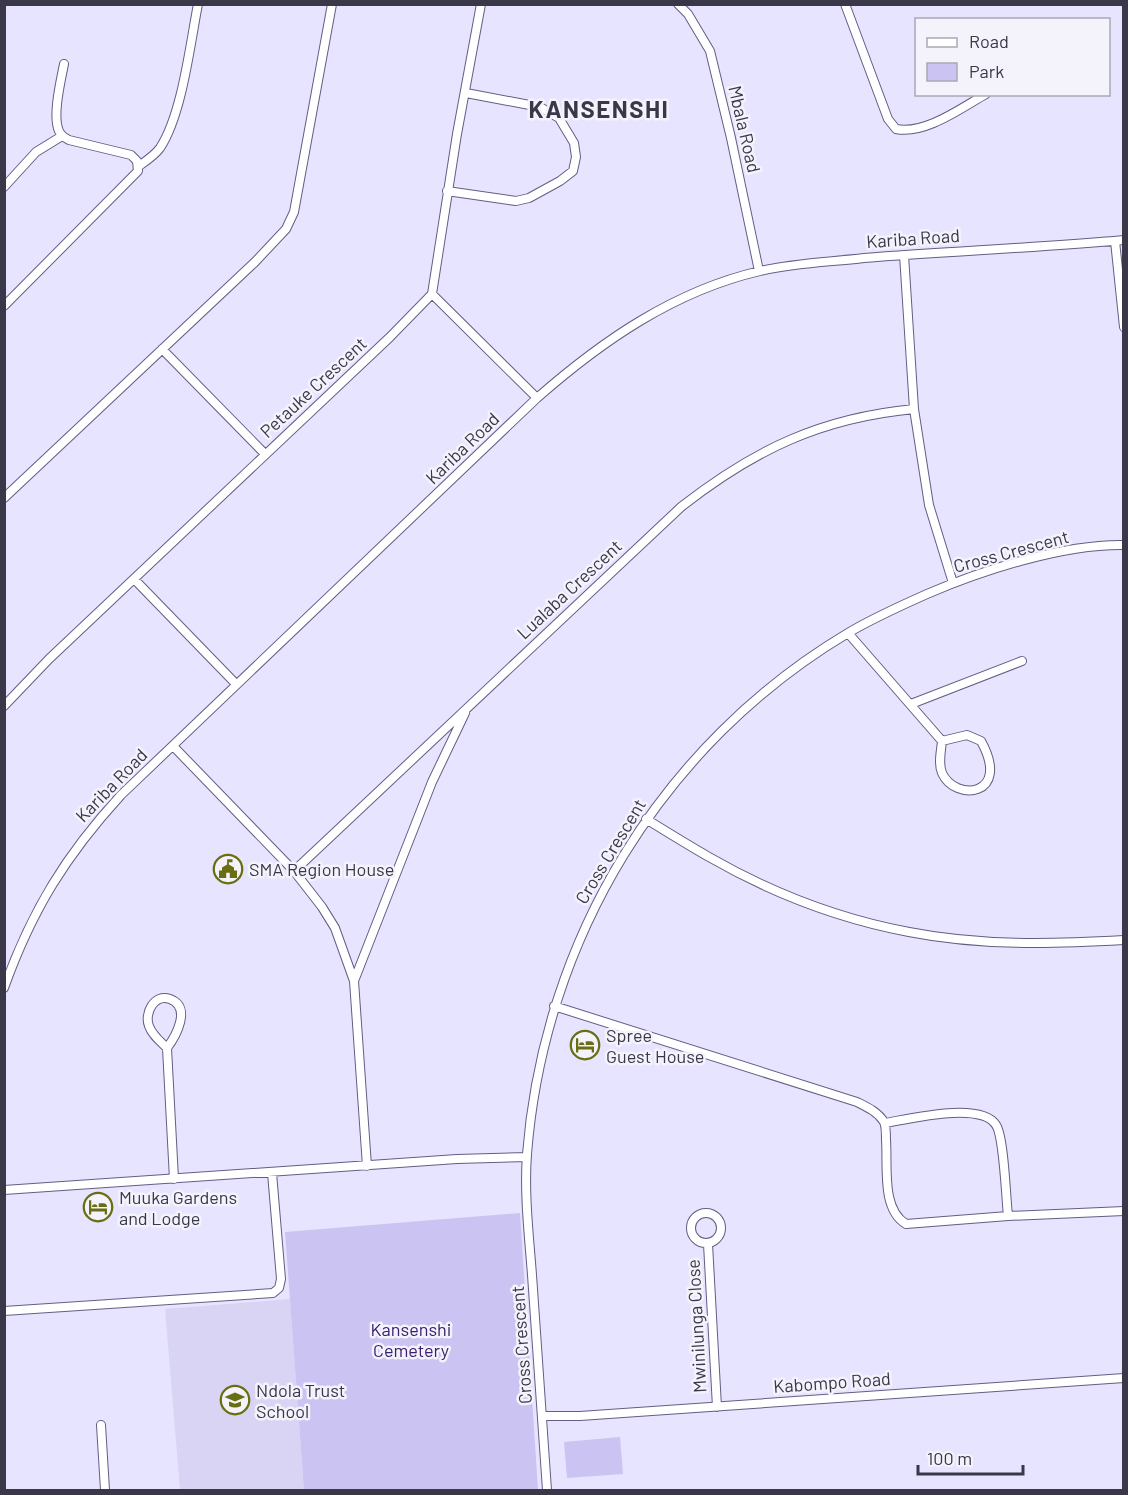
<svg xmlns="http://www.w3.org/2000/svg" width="1128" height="1495" viewBox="0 0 1128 1495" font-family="Barlow,sans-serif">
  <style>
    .built { fill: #d9d4f3 }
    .green { fill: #cbc3f2 }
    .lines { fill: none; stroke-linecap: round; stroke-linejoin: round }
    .minor-casing { stroke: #645d83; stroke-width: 10 }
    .minor { stroke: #fff; stroke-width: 8 }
    .labels { text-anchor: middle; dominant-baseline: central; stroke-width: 5; stroke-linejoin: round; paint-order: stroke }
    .street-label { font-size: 18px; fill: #3a3749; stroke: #f4f3fc }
    .poi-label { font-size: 18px; fill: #3a3749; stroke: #f4f3fc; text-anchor: start }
    .park-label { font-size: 18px; fill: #38206c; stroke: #f4f3fc }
    .district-label { font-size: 24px; font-weight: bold; letter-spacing: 1.5px; fill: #3a3749; stroke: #f4f3fc }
  </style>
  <rect width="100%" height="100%" fill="#e7e4ff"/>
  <path class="built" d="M290 1299 304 1490H180L165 1309Z"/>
  <path class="green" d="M520 1213 538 1490H304L285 1232Z
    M620 1437 623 1474 567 1478 564 1442Z"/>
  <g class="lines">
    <g class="minor-casing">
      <path id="minor" d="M678 4 688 14 710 51 731 138 759 271
        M845 4 888 119 896 129C925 135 961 108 986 94
        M139 166C146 161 155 155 160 148 182 115 190 45 198 4
        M4 187 36 152 62 136
        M447 191 516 201 529 198 560 181 573 171 576 157 574 143 559 118 540 107 466 93
        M1115 241 1124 327
        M904 255 914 409 929 505 953 583
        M432 294 537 398
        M4 306 138 171 137 161 131 155 69 140C65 138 61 136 59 131 52 116 61 80 64 64
        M162 349 265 454
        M4 498 255 262 286 229 294 212 332 4
        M134 579 236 684
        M848 633 942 741C941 752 938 763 942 773 955 802 1012 797 981 741L967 735 942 741
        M911 704 1022 661
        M4 706 49 659 390 337 432 294 457 134 481 4
        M173 746 294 871 322 907 335 928 354 981 367 1166
        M646 819C667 832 688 845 709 857 770 892 840 919 909 932 980 946 1052 944 1124 940
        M294 871 681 507C754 450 820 418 914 409
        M354 981 432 782 465 713
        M4 988C32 910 66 855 121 795L537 398C602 341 674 291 760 271 794 263 830 262 864 258 951 251 1037 248 1124 240
        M554 1006 857 1102C867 1107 878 1112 884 1122 886 1126 886 1135 886 1140 888 1166 881 1209 906 1224L1008 1216 1124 1211
        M167 1048C160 1041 152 1035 149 1026 144 1014 154 993 170 999 192 1007 176 1036 167 1048L174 1179
        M885 1123C909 1119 981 1101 996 1125 1004 1136 1006 1199 1008 1216
        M4 1190 457 1159 527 1157
        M691 1228a15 15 0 1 1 30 0a15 15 0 1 1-30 0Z
        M708 1244 717 1407
        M4 1311 273 1293 279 1288 281 1279 272 1173
        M542 1416H580L1124 1378
        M101 1425 105 1490
        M547 1490C542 1419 537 1347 532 1275 529 1235 524 1194 527 1154 544 939 662 744 848 633 873 618 900 606 927 594 983 570 1063 544 1124 545"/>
    </g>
    <use href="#minor" class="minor"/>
  </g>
  <defs>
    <g id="civic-ring" transform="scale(1.5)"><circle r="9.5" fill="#f4f3fc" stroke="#6a6e12" stroke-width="1.5"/><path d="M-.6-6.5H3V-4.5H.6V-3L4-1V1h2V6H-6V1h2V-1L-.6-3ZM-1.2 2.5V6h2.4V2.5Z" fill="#6a6e12"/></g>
    <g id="hotel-ring" transform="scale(1.5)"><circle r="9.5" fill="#f4f3fc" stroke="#6a6e12" stroke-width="1.5"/><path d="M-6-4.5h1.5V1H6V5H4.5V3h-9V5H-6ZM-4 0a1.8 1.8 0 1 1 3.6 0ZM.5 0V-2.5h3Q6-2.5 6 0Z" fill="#6a6e12"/></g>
    <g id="school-ring" transform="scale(1.5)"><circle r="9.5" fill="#f4f3fc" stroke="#6a6e12" stroke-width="1.5"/><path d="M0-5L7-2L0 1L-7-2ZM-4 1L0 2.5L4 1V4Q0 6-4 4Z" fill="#6a6e12"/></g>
  </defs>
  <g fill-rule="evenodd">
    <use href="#civic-ring" x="228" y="869"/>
    <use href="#hotel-ring" x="585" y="1045"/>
    <use href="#hotel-ring" x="98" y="1207"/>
    <use href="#school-ring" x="235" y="1400"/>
  </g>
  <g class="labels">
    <g class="street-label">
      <text transform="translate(745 129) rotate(77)">Mbala Road</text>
      <text transform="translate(913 238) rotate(-4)">Kariba Road</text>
      <text transform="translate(313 387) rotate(-43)">Petauke Crescent</text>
      <text transform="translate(462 448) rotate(-44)">Kariba Road</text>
      <text transform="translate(1011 551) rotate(-15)">Cross Crescent</text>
      <text transform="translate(569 589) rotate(-43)">Lualaba Crescent</text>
      <text transform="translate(111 785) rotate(-46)">Kariba Road</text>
      <text transform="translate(610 851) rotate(-59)">Cross Crescent</text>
      <text transform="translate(696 1326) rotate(-93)">Mwinilunga Close</text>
      <text transform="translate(521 1345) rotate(-94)">Cross Crescent</text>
      <text transform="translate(832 1382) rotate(-4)">Kabompo Road</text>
    </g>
    <g class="poi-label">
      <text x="249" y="869">SMA Region House</text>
      <text x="606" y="1035">Spree<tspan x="606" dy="21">Guest House</tspan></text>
      <text x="119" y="1197">Muuka Gardens<tspan x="119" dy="21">and Lodge</tspan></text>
      <text x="256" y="1390">Ndola Trust<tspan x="256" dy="21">School</tspan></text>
    </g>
    <g class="park-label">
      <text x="411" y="1329">Kansenshi<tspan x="411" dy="21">Cemetery</tspan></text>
    </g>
    <g class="district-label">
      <text x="599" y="108">KANSENSHI</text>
    </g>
  </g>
  <rect width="1128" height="1495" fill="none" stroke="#3a3749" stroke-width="12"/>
  <rect x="915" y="18" width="195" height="78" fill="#f4f3fc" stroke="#aaa8b4" stroke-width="1.5"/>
  <rect x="927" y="38" width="30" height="9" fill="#ffffff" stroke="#aaa8b4" stroke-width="1.5"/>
  <text x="969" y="48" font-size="18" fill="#3a3749">Road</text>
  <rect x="927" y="63" width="30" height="18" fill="#cbc3f2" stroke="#aaa8b4" stroke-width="1.5"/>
  <text x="969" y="78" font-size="18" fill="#3a3749">Park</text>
  <path d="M918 1465v9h105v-9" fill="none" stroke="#3a3749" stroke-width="3"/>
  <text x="927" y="1465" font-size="18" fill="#3a3749" stroke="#f4f3fc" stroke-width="4.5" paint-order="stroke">100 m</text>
</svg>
